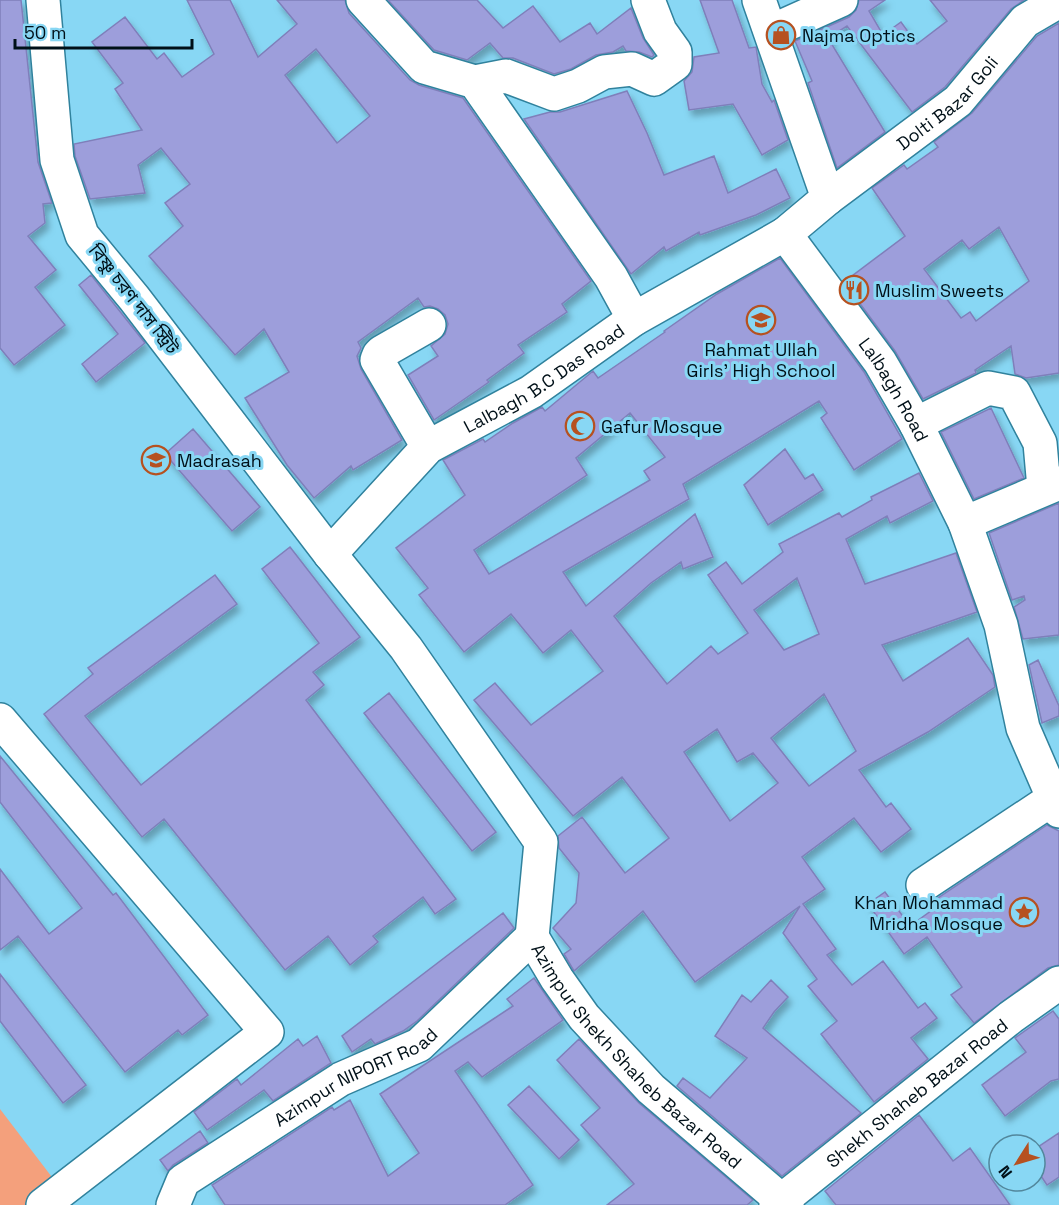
<svg xmlns="http://www.w3.org/2000/svg" width="1059" height="1205" viewBox="0 0 1059 1205" font-family="'Space Grotesk','Noto Sans Bengali',sans-serif">
  <style>
    .green { fill: #f4a07c }
    .building { fill: #9d9edb; stroke: #7f7fba; stroke-width: 1.5; fill-rule: evenodd; filter: url(#shadow) }
    .lines { fill: none; stroke-linecap: round; stroke-linejoin: round }
    .minor-casing { stroke: #30829d; stroke-width: 36 }
    .minor { stroke: #fff; stroke-width: 33 }
    .labels { text-anchor: middle; dominant-baseline: central; stroke-width: 6; stroke-linejoin: round; paint-order: stroke }
    .poi-label { font-size: 18px; fill: #001018; stroke: #88d7f4; text-anchor: start }
    .street-label { font-size: 18px; fill: #001018; stroke: #88d7f4 }
  </style>
  <defs>
    <filter id="shadow"><feDropShadow dx="3.5" dy="6" stdDeviation="3" flood-color="#0004"/></filter>
  </defs>
  <rect width="100%" height="100%" fill="#88d7f4"/>
  <path class="green" d="M0 1109 61 1189 40 1205H0Z"/>
  <path class="building" d="M0 0H21L38 162 52 203 43 204 45 223 28 236 56 270 35 287 65 325 14 365 0 348Z
    M187 0H230L258 57 297 24 277 0H345L349 13 410 80 419 85 463 98 591 281 562 304 567 312 518 345 524 353 487 380 489 382 434 420 408 375 438 356 431 346 445 334 448 324 445 315 438 309 430 306 424 307 418 298 358 342 361 348 357 356 361 369 402 440 353 470 351 466 314 498 287 465 245 398 289 372 264 329 235 355 149 256 183 226 165 203 190 184 161 148 138 165 145 193 90 199 75 156 74 144 142 130 115 89 123 83 92 42 125 17 157 59 164 53 182 77 214 54ZM316 49 370 116 337 143 285 75Z
    M388 0H477L503 28 533 6 560 42 590 23 597 34 631 8 643 38 654 55 652 57 639 52 626 51 623 46 613 52 596 55 571 69 554 74 513 58H503L490 43 467 60 434 50Z
    M700 0H732L749 48 756 47 762 84 772 102 774 100 788 140 762 155 733 104 689 110 684 81 692 72 694 57 719 53Z
    M859 0H885L869 11 883 35 901 22 917 44 947 21 930 0H1024L1011 9 945 87 912 112 847 26 828 38 885 132 837 168 808 83 812 81 795 41 849 17 856 10Z
    M1059 23V373L1026 378 1015 374 1011 346 975 370 976 373 923 399 895 351 844 282 905 236 872 188 904 165 907 169 938 147 934 142 972 113 1037 36ZM999 227 1029 281 976 321 970 312 961 318 924 269 962 240 969 249Z
    M627 91 647 133 664 175 714 156 728 193 776 169 790 198 756 215 700 235 699 232 666 251 664 247 631 274 524 119 550 112H560Z
    M780 258 864 372 902 439 854 470 821 418 827 413 819 401 683 484 689 499 563 572 586 606 695 514 713 557 683 569 681 562 651 583 614 616 667 684 711 646 718 654 748 633 708 575 726 562 742 584 783 552 779 544 839 513 842 517 872 500 871 497 919 473 933 501 890 523 887 516 846 539 865 584 956 553 977 612 882 645 903 681 968 638 993 675 995 687 928 732 859 770 886 807 891 803 911 829 881 852 854 818 802 857 825 889 803 904 836 949 827 955 852 985 883 961 918 1008 925 1003 937 1018 911 1038 928 1059 874 1102 821 1034 837 1021 808 986 817 979 783 933 800 906 695 982 643 911 574 971 564 954 571 949 553 928 576 903 579 873 559 848 558 836 582 817 625 873 669 838 622 777 573 816 474 700 495 683 531 725 603 671 571 630 543 653 511 614 464 652 419 595 428 588 396 548 465 495 443 460 483 439 485 442 513 423 542 407 545 411 593 371 598 378 665 332 664 331 717 294ZM630 413 665 457 644 471 650 480 489 574 474 550 587 475 576 458ZM797 578 819 634 784 650 754 610ZM824 694 856 751 809 786 771 738ZM717 729 737 762 753 753 778 783 730 821 684 752Z
    M91 275 145 343 96 382 82 364 118 334 79 285Z
    M991 408 1024 478 974 499 941 432Z
    M193 429 260 507 232 531 165 454Z
    M785 449 805 479 813 474 823 490 768 525 744 485Z
    M1059 503V635L1023 639 1014 607 1025 600 1024 596 1012 600 989 533Z
    M290 547 360 637 313 672 324 685 306 700 456 899 435 914 423 897 373 936 378 942 350 965 328 936 285 970 164 819 142 837 44 714 93 674 88 668 215 575 237 604 85 716 141 785 319 643 262 569Z
    M1038 660 1059 706V716L1042 723 1029 665Z
    M389 693 496 832 472 851 364 713Z
    M0 756 113 895 116 893 208 1015 182 1035 178 1030 125 1072 18 936 0 950V869L49 934 82 908 0 802Z
    M1047 825 1059 831V965L1048 968 974 1023 951 995 962 987 927 937 904 954 868 904 885 892 910 926 939 905 935 900Z
    M503 913 514 928 417 1021 403 1031 375 1044 371 1039 352 1052 342 1036Z
    M0 974 86 1085 63 1103 0 1021Z
    M534 978 563 1020 482 1077 468 1062 455 1071 533 1185 505 1205H225L212 1185 332 1107 334 1110 350 1100 388 1176 419 1153 380 1094 513 1006 507 999Z
    M771 980 788 997 774 1012 763 1028 861 1113 782 1176 677 1086 683 1078 710 1098 747 1058 715 1036 742 995 751 1002Z
    M1053 1011 1059 1019V1079L1051 1081 1005 1116 982 1085 1026 1052 1015 1038Z
    M317 1036 331 1063 273 1101 264 1090 207 1130 194 1112 237 1079 241 1085 298 1039 303 1046Z
    M579 1039 639 1103 753 1200 747 1205H607L634 1184 581 1125 600 1108 557 1060Z
    M529 1086 579 1140 559 1159 508 1105Z
    M919 1115 953 1161 970 1148 1010 1205H836L825 1191Z
    M200 1131 208 1143 173 1165 168 1171 160 1160Z
    M1059 1133V1177L1047 1185 1035 1167V1149Z"/>
  <g class="lines">
    <g class="minor-casing">
      <g id="minor">
        <path id="s1" d="M43 0 57 160 82 235 134 298 330 554 406 648 541 842 532 937 557 979 584 1017 651 1089 787 1205"/>
        <path d="M363 0 424 67 475 82 611 277 634 319"/>
        <path id="s2" d="M759 0 828 198 785 234 880 362 916 424 965 523 1001 625 1023 728 1059 811"/>
        <path d="M772 31 841 0"/>
        <path d="M475 82 506 76 554 94 578 86 604 72 632 69 654 79 675 64V52L660 31 648 0"/>
        <path id="s3" d="M828 198 958 101 1025 21 1059 1"/>
        <path d="M916 424 988 388 1014 393 1040 443 1044 488"/>
        <path d="M428 447 377 360 379 355 382 352 429 325"/>
        <path d="M965 523 1059 483"/>
        <path id="s4" d="M330 554 428 447 531 392 634 319 785 234"/>
        <path d="M0 720 267 1032 43 1205"/>
        <path d="M923 885 1054 798"/>
        <path id="s5" d="M173 1205 183 1181 341 1079 419 1045 532 937"/>
        <path id="s6" d="M776 1205 1011 1017 1059 983"/>
      </g>
    </g>
    <use href="#minor" class="minor"/>
  </g>
  <defs>
    <g id="shop-ring" transform="scale(1.5)"><circle r="9.5" fill="#88d7f4" stroke="#b65120" stroke-width="1.5"/><path d="M-5-2.5h2.3a2.7 3.5 0 0 1 5.4 0H5L5.5 6h-11ZM-1.5-2.5h3a1.5 2.3 0 0 0-3 0Z" fill="#b65120"/></g>
    <g id="restaurant-ring" transform="scale(1.5)"><circle r="9.5" fill="#88d7f4" stroke="#b65120" stroke-width="1.5"/><path d="M-5-6h1v4h1v-4h1v4h1v-4h1v5L-1.5 .5V6h-2V.5L-5-1ZM5-6V6H3V1.5H1.5Q1.5-4 5-6Z" fill="#b65120"/></g>
    <g id="school-ring" transform="scale(1.5)"><circle r="9.5" fill="#88d7f4" stroke="#b65120" stroke-width="1.5"/><path d="M0-5L7-2L0 1L-7-2ZM-4 1L0 2.5L4 1V4Q0 6-4 4Z" fill="#b65120"/></g>
    <g id="mosque-ring" transform="scale(1.5)"><circle r="9.5" fill="#88d7f4" stroke="#b65120" stroke-width="1.5"/><path d="M3.5-4.9A6 6 0 1 0 3.5 4.9A5 5 0 1 1 3.5-4.9Z" fill="#b65120"/></g>
    <g id="sight-ring" transform="scale(1.5)"><circle r="9.5" fill="#88d7f4" stroke="#b65120" stroke-width="1.5"/><path d="M0-6L1.8-2.2L6-1.7L2.9 1.2L3.7 5.4L0 3.3L-3.7 5.4L-2.9 1.2L-6-1.7L-1.8-2.2Z" fill="#b65120"/></g>
  </defs>
  <g fill-rule="evenodd">
    <use href="#shop-ring" x="781" y="35"/>
    <use href="#restaurant-ring" x="854" y="290"/>
    <use href="#school-ring" x="761" y="320"/>
    <use href="#mosque-ring" x="580" y="426"/>
    <use href="#school-ring" x="156" y="460"/>
    <use href="#sight-ring" x="1024" y="912"/>
  </g>
  <g class="labels">
    <g class="poi-label">
      <text x="802" y="35">Najma Optics</text>
      <text x="875" y="290">Muslim Sweets</text>
      <text x="761" y="349" text-anchor="middle">Rahmat Ullah<tspan x="761" dy="21">Girls' High School</tspan></text>
      <text x="601" y="426">Gafur Mosque</text>
      <text x="177" y="460">Madrasah</text>
      <text x="1003" y="902" text-anchor="end">Khan Mohammad<tspan x="1003" dy="21">Mridha Mosque</tspan></text>
    </g>
    <g class="street-label">
      <text stroke="none"><textPath href="#s3" startOffset="153">Dolti Bazar Goli</textPath></text>
      <text transform="translate(134 299) rotate(52)">বিষ্ণু চরণ দাস স্ট্রিট</text>
      <text stroke="none"><textPath href="#s4" startOffset="280">Lalbagh B.C Das Road</textPath></text>
      <text stroke="none"><textPath href="#s2" startOffset="456">Lalbagh Road</textPath></text>
      <text stroke="none"><textPath href="#s1" startOffset="1256">Azimpur Shekh Shaheb Bazar Road</textPath></text>
      <text stroke="none"><textPath href="#s5" startOffset="228">Azimpur NIPORT Road</textPath></text>
      <text stroke="none"><textPath href="#s6" startOffset="180">Shekh Shaheb Bazar Road</textPath></text>
    </g>
  </g>
  <g transform="translate(1017 1163) rotate(233)"><circle r="28" fill="#88d7f4" stroke="#52879c" stroke-width="1.5"/>
  <path d="M0-4.5L10 22L0 15L-10 22Z" fill="#b65120"/>
  <text y="-9" font-size="16" font-weight="bold" text-anchor="middle" fill="#001018">N</text>
  </g>
  <path d="M15 39v9h177v-9" fill="none" stroke="#001018" stroke-width="3"/>
  <text x="24" y="39" font-size="18" fill="#001018" stroke="#88d7f4" stroke-width="4.5" paint-order="stroke">50 m</text>
</svg>
